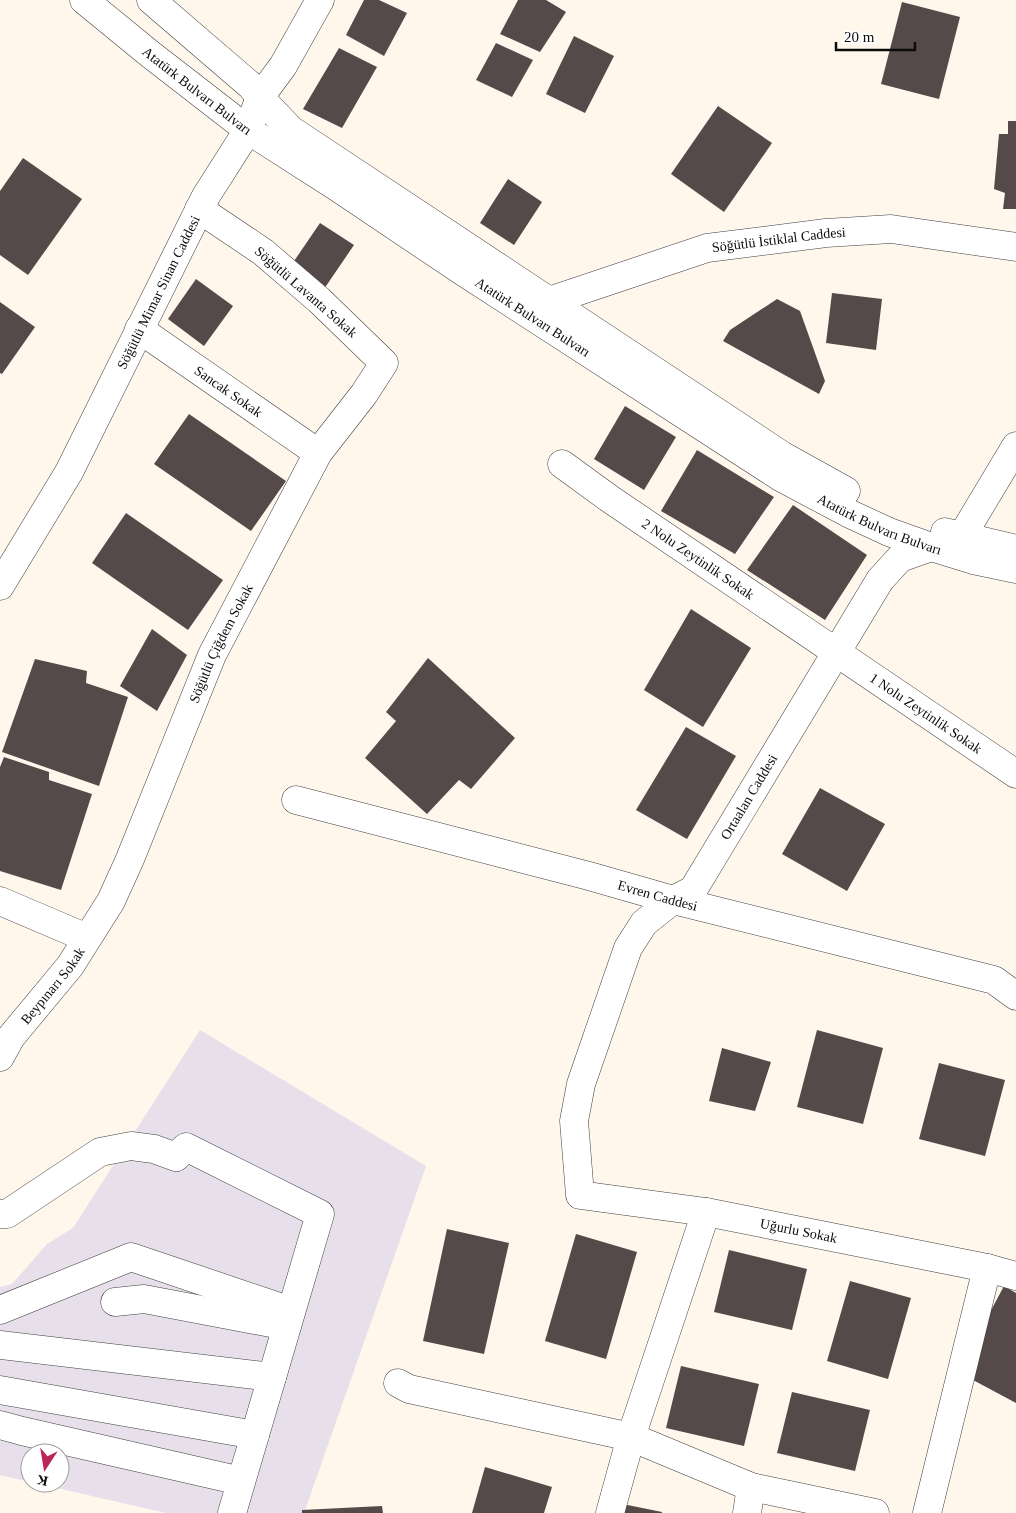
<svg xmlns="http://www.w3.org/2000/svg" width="1016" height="1513" viewBox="0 0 1016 1513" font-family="Georgia,serif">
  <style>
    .industrial { fill: #e7e0eb }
    .building { fill: #554a49 }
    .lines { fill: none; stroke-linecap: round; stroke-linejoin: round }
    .minor-casing { stroke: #3f3f3f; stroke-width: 29 }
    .minor { stroke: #fff; stroke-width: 28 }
    .labels { text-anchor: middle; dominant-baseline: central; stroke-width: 5; stroke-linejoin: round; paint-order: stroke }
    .street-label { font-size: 14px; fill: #0c0c0c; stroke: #fff }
  </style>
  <rect width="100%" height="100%" fill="#fff6ec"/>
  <path class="industrial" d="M200 1030 426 1166 304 1513H166L35 1483H60V1453H30V1482L0 1475V1287L12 1284 47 1244 73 1228Z"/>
  <path class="building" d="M364 0H379L407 13 384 56 346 35Z
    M518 0H546L566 12 540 52 500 34Z
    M902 2 960 17 939 99 881 84Z
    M574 36 614 56 585 113 546 94Z
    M496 43 533 60 512 97 476 80Z
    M339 48 377 67 342 128 303 109Z
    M718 106 772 143 724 212 671 174Z
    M1008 121H1016V209H1003L1005 193 994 189 999 134H1008Z
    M23 158 82 199 28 275 0 255V191Z
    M508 179 542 202 514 245 480 223Z
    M320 223 354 245 324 289 290 267Z
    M196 279 233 306 204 346 168 319Z
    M832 293 882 299 876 350 826 343Z
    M777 299 800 311 825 381 819 394 723 341 730 330Z
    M0 302 35 327 2 374 0 373Z
    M625 406 676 437 644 490 594 459Z
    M189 414 286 481 251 531 154 464Z
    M697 450 774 497 735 554 661 511Z
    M793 505 867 555 825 620 747 570Z
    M126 513 223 580 188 630 92 563Z
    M691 609 751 648 703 727 644 690Z
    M152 629 187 655 157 711 120 686Z
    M428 658 515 738 471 789 459 780 427 814 365 758 396 721 386 712Z
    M35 659 87 671 86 683 128 697 99 786 2 752Z
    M686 727 736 756 687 839 636 810Z
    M4 757 49 772V780L92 794 61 890 0 871V767Z
    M820 788 885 824 847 891 782 854Z
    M817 1030 883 1048 863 1124 797 1107Z
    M722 1048 771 1062 755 1111 709 1101Z
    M939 1063 1005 1080 985 1156 919 1139Z
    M447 1229 509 1243 484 1354 423 1341Z
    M576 1234 637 1252 606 1359 545 1341Z
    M729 1250 807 1269 792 1330 714 1312Z
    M850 1281 911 1298 888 1379 827 1361Z
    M1004 1286 1016 1293V1403L958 1372Z
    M681 1366 759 1384 744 1446 666 1428Z
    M792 1392 870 1410 855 1471 777 1453Z
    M485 1467 552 1487 544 1513H472Z
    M603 1500 662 1512V1513H601Z
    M382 1506 383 1513H302V1510Z"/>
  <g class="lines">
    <g class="minor-casing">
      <g id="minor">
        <path id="s1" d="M84 0 150 54 248 130 337 187 462 271 782 478 848 513 889 532 931 547 973 560 1016 569"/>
        <path d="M151 0 251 86 266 104 291 130 783 456 846 491"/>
        <path id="s2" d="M549 301 707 248 826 233 891 229 1016 247"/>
        <path id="s3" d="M139 329 318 453"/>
        <path id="s4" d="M1016 446 962 536 900 558 880 580 693 890 673 900 644 923 628 948 581 1084 574 1121 580 1195 706 1212 987 1268 1016 1276"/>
        <path id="s5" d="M562 464 610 499 1016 774"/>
        <path d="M945 532 1016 549"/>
        <path id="s6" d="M0 586 69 472 206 196 248 130 260 97 283 66 320 0"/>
        <path id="s7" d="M296 800 589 876 673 900 994 980 1016 996"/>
        <path d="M0 901 87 938"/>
        <path id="s8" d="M0 1057 11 1037 70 966 111 901 130 859 212 655 318 453 364 394 384 363 319 300 263 252 199 209"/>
        <path d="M0 1214H7L100 1152 131 1146 154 1149 176 1157 186 1147 320 1214 232 1513"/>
        <path d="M115 1302 144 1299 287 1326"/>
        <path d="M0 1310 131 1257 291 1311"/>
        <path d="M0 1345 272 1377"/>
        <path d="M398 1383 409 1389 631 1437 751 1487 875 1513"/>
        <path d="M0 1390 255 1435"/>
        <path d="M0 1425 22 1431 241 1481"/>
        <path d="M610 1513 631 1437 706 1212"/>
        <path d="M747 1513 751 1487"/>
        <path d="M927 1513 987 1268"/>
      </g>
    </g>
    <use href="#minor" class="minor"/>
  </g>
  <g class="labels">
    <g class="street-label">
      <text stroke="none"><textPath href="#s1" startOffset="145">Atatürk Bulvarı Bulvarı</textPath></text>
      <text stroke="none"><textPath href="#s2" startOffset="239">Söğütlü İstiklal Caddesi</textPath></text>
      <text stroke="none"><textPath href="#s6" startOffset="334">Söğütlü Mimar Sinan Caddesi</textPath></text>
      <text transform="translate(306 292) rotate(41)">Söğütlü Lavanta Sokak</text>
      <text stroke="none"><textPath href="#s1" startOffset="550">Atatürk Bulvarı Bulvarı</textPath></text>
      <text stroke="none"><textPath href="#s3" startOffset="109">Sancak Sokak</textPath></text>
      <text stroke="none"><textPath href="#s1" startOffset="955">Atatürk Bulvarı Bulvarı</textPath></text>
      <text stroke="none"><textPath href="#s5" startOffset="166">2 Nolu Zeytinlik Sokak</textPath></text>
      <text stroke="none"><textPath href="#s8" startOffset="472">Söğütlü Çiğdem Sokak</textPath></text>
      <text stroke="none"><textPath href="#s5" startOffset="441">1 Nolu Zeytinlik Sokak</textPath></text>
      <text transform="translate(749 797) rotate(-59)">Ortaalan Caddesi</text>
      <text stroke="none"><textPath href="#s7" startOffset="374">Evren Caddesi</textPath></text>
      <text stroke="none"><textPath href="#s8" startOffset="89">Beypınarı Sokak</textPath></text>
      <text stroke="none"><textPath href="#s4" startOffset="1129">Uğurlu Sokak</textPath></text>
    </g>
  </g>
  <g transform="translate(45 1468) rotate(192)"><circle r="24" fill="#ffffff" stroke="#9e9e9e"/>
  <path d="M0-4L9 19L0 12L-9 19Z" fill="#bb2557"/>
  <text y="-8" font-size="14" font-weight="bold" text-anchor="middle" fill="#0c0c0c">K</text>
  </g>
  <path d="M836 42v8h79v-8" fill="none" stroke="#0c0c0c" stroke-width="2.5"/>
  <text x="844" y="42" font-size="15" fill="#0c0c0c" stroke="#ffffff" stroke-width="4" paint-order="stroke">20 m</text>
</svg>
